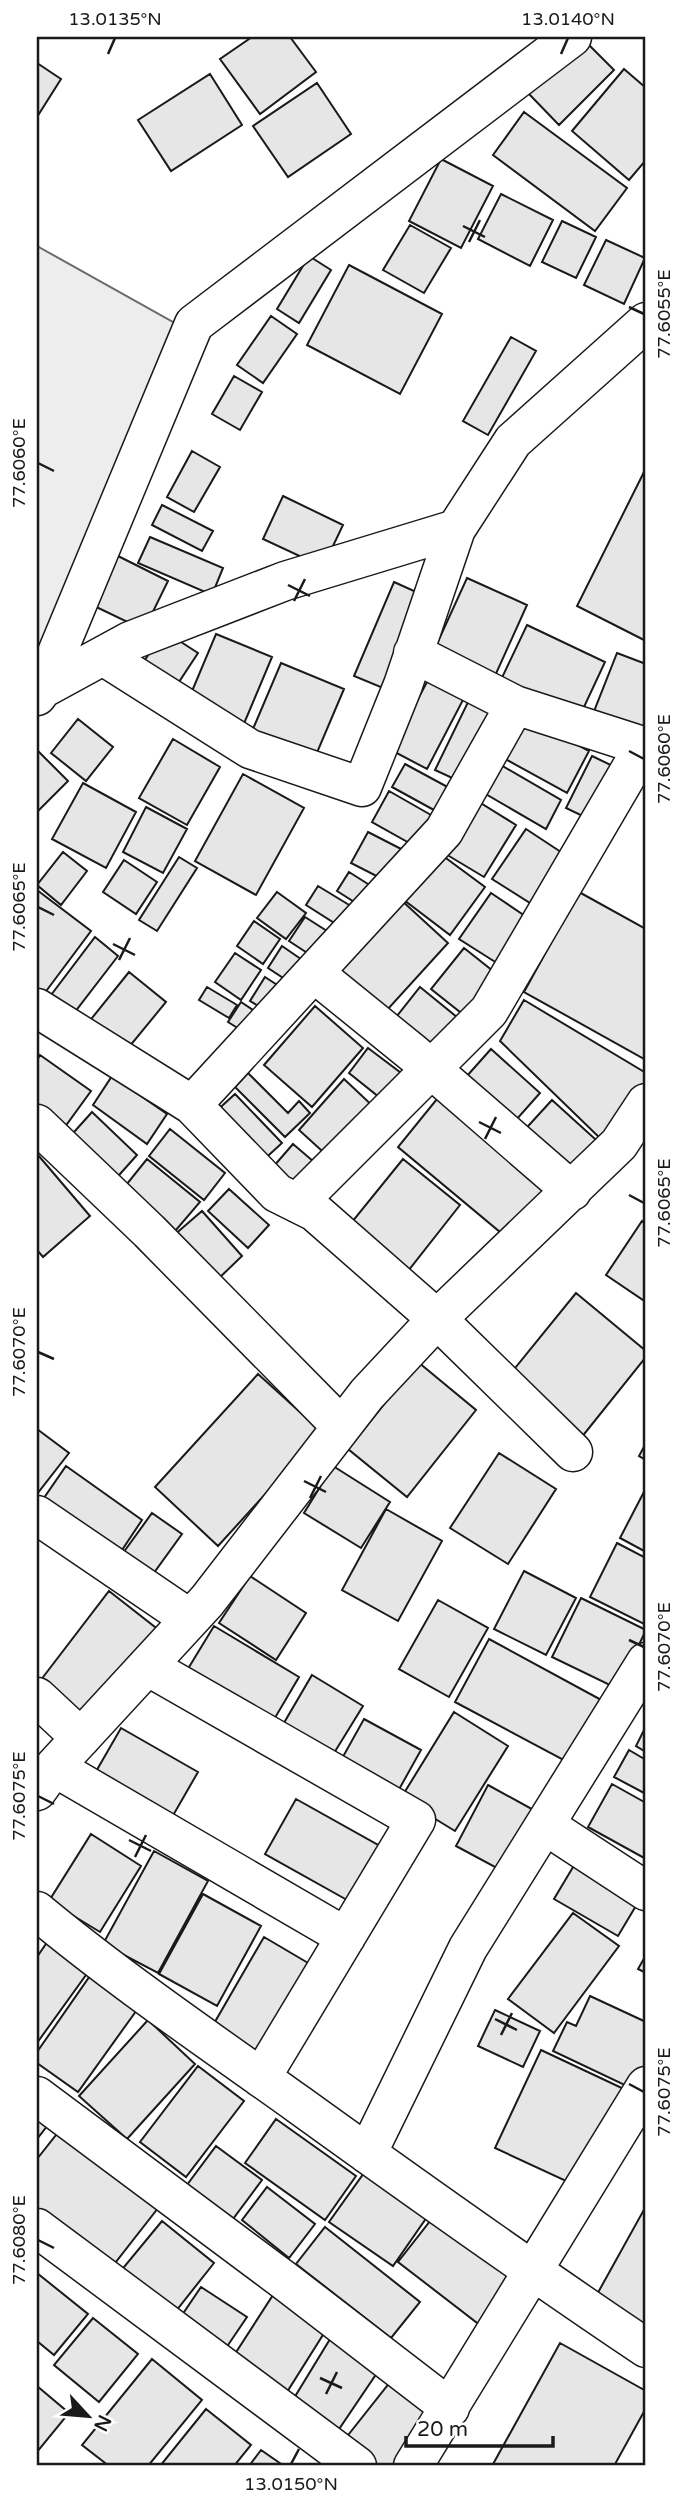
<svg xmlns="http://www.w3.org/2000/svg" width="683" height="2503" viewBox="0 0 683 2503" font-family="'Varela Round',sans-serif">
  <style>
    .built { fill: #ededed; stroke: #6a6a6a; stroke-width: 2 }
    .building { fill: #e6e6e6; stroke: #1a1a1a; stroke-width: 2 }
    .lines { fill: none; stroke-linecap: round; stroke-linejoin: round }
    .minor-casing { stroke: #1a1a1a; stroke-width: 41 }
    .minor { stroke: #fff; stroke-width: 38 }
    .ticks { fill: none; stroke: #1a1a1a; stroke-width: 2.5 }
    .neatline { fill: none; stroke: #1a1a1a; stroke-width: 2.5 }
    .ticks-label { font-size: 18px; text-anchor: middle; fill: #1a1a1a }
  </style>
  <rect width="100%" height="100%" fill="#fff"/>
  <path class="built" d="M37 246 180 326 37 667Z"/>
  <path class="building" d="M252 37H290L316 72 260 114 220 59Z
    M583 39 614 70 559 125 529 94Z
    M37 63 61 79 37 117Z
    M624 69 646 88V160L629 180 572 131Z
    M210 74 242 125 171 171 138 120Z
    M317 83 351 134 288 177 253 126Z
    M524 112 627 188 595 231 493 155Z
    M441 159 493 186 461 248 409 221Z
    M501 194 553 220 530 266 478 239Z
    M562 221 596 237 576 278 542 262Z
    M410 225 451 248 424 293 383 270Z
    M606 240 645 258 624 304 584 285Z
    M309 256 331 270 299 323 277 309Z
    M349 265 442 314 400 394 307 345Z
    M271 316 297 334 263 383 237 365Z
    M511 337 536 351 488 435 463 421Z
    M234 376 262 392 240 430 212 414Z
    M192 451 220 467 194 512 167 497Z
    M646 468V641L577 606Z
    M283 496 343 525 323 567 263 539Z
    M162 505 213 531 202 551 152 525Z
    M150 537 223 568 212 595 138 563Z
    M114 554 168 581 144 630 90 604Z
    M467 578 527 605 490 687 430 659Z
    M394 582 423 595 383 688 354 676Z
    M527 625 605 662 577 722 498 686Z
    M164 631 198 653 173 691 139 669Z
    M216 634 272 657 243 726 187 703Z
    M617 653 646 664V741L591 719Z
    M281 663 344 689 313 762 250 736Z
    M428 680 464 698 427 769 391 750Z
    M470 698 498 712 465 784 435 770Z
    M521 714 589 751 567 793 498 755Z
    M78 719 113 747 86 781 51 753Z
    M173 739 220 767 187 825 139 798Z
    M37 750 68 781 37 812Z
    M592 756 619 769 593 821 566 808Z
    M494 761 561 800 546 829 477 789Z
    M405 764 455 791 443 815 392 787Z
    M243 774 304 808 256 895 195 861Z
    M83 783 136 812 106 868 52 839Z
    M389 791 438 819 420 849 372 822Z
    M471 797 516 825 484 877 439 850Z
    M146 807 187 829 163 873 123 852Z
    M526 829 570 858 538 908 492 879Z
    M368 832 409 853 392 884 351 863Z
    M435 850 485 887 450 935 400 897Z
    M63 852 87 871 61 905 37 885Z
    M179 857 197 868 157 931 139 920Z
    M124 860 157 882 136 914 103 892Z
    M349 872 379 891 367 910 337 891Z
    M318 886 359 911 347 931 306 905Z
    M37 890 91 931 38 1002 37 1001Z
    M277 892 306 913 286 939 257 918Z
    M579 892 646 929V1060L524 992Z
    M491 893 531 920 500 965 459 939Z
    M400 899 448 943 377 1021 329 977Z
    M305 917 338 938 321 962 289 941Z
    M254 921 280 939 263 964 237 946Z
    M95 937 118 956 68 1021 45 1003Z
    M282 946 311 966 297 987 268 968Z
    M464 948 503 979 470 1020 431 989Z
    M235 953 261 970 241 1000 215 982Z
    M129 972 166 1002 120 1058 84 1028Z
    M265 977 288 992 274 1015 250 1001Z
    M207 987 237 1005 229 1018 199 1000Z
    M420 987 463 1022 433 1060 389 1026Z
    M524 1000 646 1073V1090L605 1143 500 1041Z
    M241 1002 265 1018 252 1037 228 1022Z
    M315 1006 363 1048 312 1107 264 1065Z
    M368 1048 409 1079 389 1105 349 1073Z
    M491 1049 540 1093 507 1130 458 1086Z
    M40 1055 91 1091 59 1135 37 1119V1060Z
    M248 1073 288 1113 299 1101 310 1113 285 1137 235 1087Z
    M112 1076 167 1114 147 1144 93 1105Z
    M344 1079 377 1110 332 1160 299 1130Z
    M235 1094 282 1143 258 1165 212 1115Z
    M437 1099 552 1195 512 1242 398 1147Z
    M552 1100 605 1148 571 1185 519 1136Z
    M92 1112 137 1155 112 1183 66 1141Z
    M170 1129 225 1173 204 1200 149 1156Z
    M293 1144 320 1167 293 1198 267 1174Z
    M38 1155 90 1216 43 1257 37 1250Z
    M147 1159 200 1202 170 1237 118 1195Z
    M403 1159 460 1205 401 1280 343 1233Z
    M229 1189 269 1225 248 1248 208 1211Z
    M202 1211 242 1256 214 1283 173 1236Z
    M642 1221 646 1224V1302L606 1275Z
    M576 1293 646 1351V1357L581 1438 507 1378Z
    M418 1362 476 1410 407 1497 348 1449Z
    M258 1374 322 1432 218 1546 155 1487Z
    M37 1429 69 1453 37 1494Z
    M646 1443V1460L639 1456Z
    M499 1453 556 1489 508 1564 450 1528Z
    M66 1466 142 1520 114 1562 37 1508Z
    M333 1466 390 1502 361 1548 304 1513Z
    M646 1488V1552L620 1538Z
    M386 1509 442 1541 398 1621 342 1590Z
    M152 1513 182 1534 148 1581 118 1560Z
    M617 1543 646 1558V1625L590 1597Z
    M524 1571 576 1598 546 1655 494 1629Z
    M250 1576 306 1613 276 1660 219 1623Z
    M109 1591 160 1631 84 1727 37 1685Z
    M581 1598 646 1630 618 1689 552 1657Z
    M438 1600 488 1628 449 1697 399 1669Z
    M214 1626 299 1677 269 1728 183 1677Z
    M489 1639 605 1702 571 1764 455 1702Z
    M312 1675 363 1706 331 1758 281 1728Z
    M454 1712 508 1746 455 1831 401 1798Z
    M364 1719 421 1750 397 1793 340 1762Z
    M646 1726V1752L636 1746Z
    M121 1728 198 1772 171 1819 94 1775Z
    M629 1750 646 1760V1794L614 1777Z
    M612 1784 646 1803V1859L588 1827Z
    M488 1785 539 1813 506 1873 456 1846Z
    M296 1799 387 1850 356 1905 265 1854Z
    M91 1834 141 1866 100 1932 49 1901Z
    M154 1851 208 1881 158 1973 103 1944Z
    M579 1857 643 1894 618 1936 554 1899Z
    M203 1894 261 1926 217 2006 159 1974Z
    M573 1913 619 1946 554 2033 508 1999Z
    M264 1937 320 1970 268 2059 212 2027Z
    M50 1938 91 1968 37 2043V1957Z
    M646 1955V1973L638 1969Z
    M92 1973 139 2007 78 2092 37 2063V2052Z
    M590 1996 646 2022V2061L633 2089 553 2051 567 2022 576 2026Z
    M495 2010 540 2031 523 2067 478 2046Z
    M148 2020 195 2064 127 2139 79 2096Z
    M541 2050 624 2089 579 2187 495 2148Z
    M198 2066 244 2101 186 2177 140 2142Z
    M37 2110 51 2121 37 2139Z
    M276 2119 356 2176 325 2220 245 2163Z
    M64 2125 162 2203 108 2272 37 2217V2159Z
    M216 2146 262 2180 224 2231 178 2197Z
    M364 2173 427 2217 393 2266 329 2222Z
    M267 2187 315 2224 289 2258 242 2220Z
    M646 2206V2321L639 2334 590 2307Z
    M438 2211 524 2279 485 2329 398 2262Z
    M162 2221 214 2263 172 2316 119 2273Z
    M325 2227 420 2302 391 2338 296 2264Z
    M37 2273 88 2314 54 2355 37 2341Z
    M201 2287 247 2317 224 2351 178 2321Z
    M273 2295 326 2330 287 2392 233 2357Z
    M93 2318 138 2354 99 2402 54 2365Z
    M335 2331 383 2364 333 2438 288 2408Z
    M560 2343 646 2391V2408L614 2466H492Z
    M152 2359 202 2400 148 2466H109L82 2445Z
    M391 2381 439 2419 400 2466H377L345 2439Z
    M37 2386 69 2413 37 2452Z
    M206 2409 251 2445 234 2466H160Z
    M261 2450 284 2466H249Z"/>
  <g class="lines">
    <g class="minor-casing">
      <path id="minor" d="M413 653 515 705
        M103 656 250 749 362 787 403 685 456 529
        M42 689 194 324 572 37
        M37 696 42 689 130 641 285 581 456 529 513 441 646 322
        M314 973 414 1054 572 1191
        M37 1008 192 1105 277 1193 315 1212 437 1319 573 1452
        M192 1105 444 831 515 705 646 747
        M37 1124 149 1231 341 1426
        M297 1203 489 1011 644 746
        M37 1515 190 1619
        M147 1666 416 1820 261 2078
        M37 1697 81 1738
        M54 1767 346 1937
        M37 1791 54 1767 207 1601 367 1394 437 1319 619 1144 646 1103
        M545 1825 646 1891
        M37 1911C120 1980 210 2041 298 2104 413 2187 528 2269 646 2348
        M37 2096 285 2281 450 2408
        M367 2154 468 1948 646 1662
        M37 2228 357 2466
        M413 2466 646 2086"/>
    </g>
    <use href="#minor" class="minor"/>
  </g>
  <path class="ticks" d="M108 54 115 38M561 54 568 38M463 226 485 237M469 242 480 220M629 307 644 314M38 463 54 471M288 585 310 596M294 601 305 579M629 751 644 759M38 907 54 915M113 944 135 955M119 960 130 938M479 1122 501 1133M485 1139 496 1117M629 1195 644 1203M38 1352 54 1359M304 1481 326 1492M310 1498 321 1476M629 1640 644 1647M38 1796 54 1804M129 1840 151 1851M135 1857 146 1835M495 2019 517 2030M501 2035 512 2013M629 2084 644 2092M38 2240 54 2248M320 2378 342 2388M326 2394 337 2372M291 2464 299 2449"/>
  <rect width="683" height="2503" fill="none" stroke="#ffffff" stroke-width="77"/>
  <g transform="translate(88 2416) rotate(116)" stroke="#ffffff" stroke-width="5" paint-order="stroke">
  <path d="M0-5L12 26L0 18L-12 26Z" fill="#1a1a1a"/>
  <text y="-10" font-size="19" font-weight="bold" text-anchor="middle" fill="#1a1a1a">N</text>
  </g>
  <path d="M406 2436v10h147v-10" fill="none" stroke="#1a1a1a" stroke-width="3.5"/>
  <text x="417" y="2436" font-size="21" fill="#1a1a1a" stroke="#ffffff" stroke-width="5" paint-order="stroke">20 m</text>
  <rect x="38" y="38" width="606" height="2426" class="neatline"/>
  <g class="ticks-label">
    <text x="115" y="25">13.0135°N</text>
    <text x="568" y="25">13.0140°N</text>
    <text transform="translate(664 314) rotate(-90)" y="6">77.6055°E</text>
    <text transform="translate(19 463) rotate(-90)" y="6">77.6060°E</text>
    <text transform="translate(664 759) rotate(-90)" y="6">77.6060°E</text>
    <text transform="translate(19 907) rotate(-90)" y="6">77.6065°E</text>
    <text transform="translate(664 1203) rotate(-90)" y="6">77.6065°E</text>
    <text transform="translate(19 1352) rotate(-90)" y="6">77.6070°E</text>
    <text transform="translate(664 1647) rotate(-90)" y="6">77.6070°E</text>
    <text transform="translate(19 1796) rotate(-90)" y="6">77.6075°E</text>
    <text transform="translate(664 2092) rotate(-90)" y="6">77.6075°E</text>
    <text transform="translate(19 2240) rotate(-90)" y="6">77.6080°E</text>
    <text x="291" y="2490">13.0150°N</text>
  </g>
</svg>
